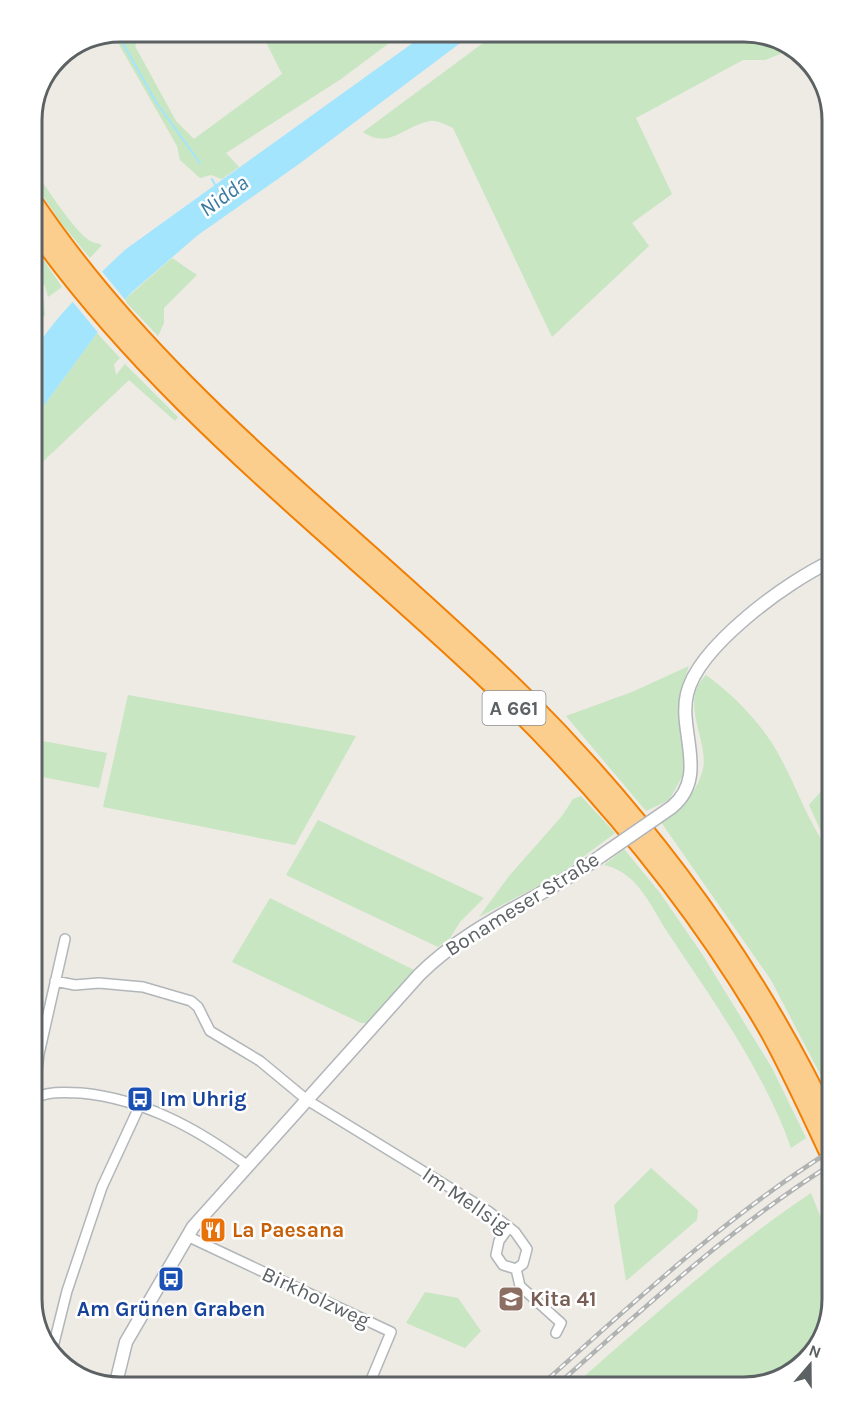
<svg xmlns="http://www.w3.org/2000/svg" width="864" height="1419" viewBox="0 0 864 1419" font-family="Karla,sans-serif">
  <style>
    .green { fill: #c7e6c1 }
    .water { fill: #a4e5fe }
    .pier { fill: #eeeae4 }
    .lines { fill: none; stroke-linecap: round; stroke-linejoin: round }
    .stream { stroke: #a4e5fe; stroke-width: 2 }
    .street-casing { stroke: #b1b6b9; stroke-width: 12 }
    .secondary-casing { stroke: #b0b5b9; stroke-width: 15 }
    .highway-casing { stroke: #f07f03; stroke-width: 20 }
    .street { stroke: #fff; stroke-width: 9 }
    .secondary { stroke: #fff; stroke-width: 12 }
    .highway { stroke: #fcce8e; stroke-width: 16 }
    .rail-casing { stroke: #b1b2b2; stroke-width: 4.5 }
    .rail { stroke: #fff; stroke-width: 2; stroke-dasharray: 7; stroke-linecap: butt }
    .secondary-bridge-casing { stroke: #b0b5b9; stroke-width: 15; stroke-linecap: butt }
    .secondary-bridge { stroke: #fff; stroke-width: 12 }
    .labels { text-anchor: middle; dominant-baseline: central; stroke-width: 5; stroke-linejoin: round; paint-order: stroke }
    .shield { fill: #fff; stroke: #8d9092; stroke-width: 1.5 }
    .shield-label { font-size: 20px; font-weight: bold; fill: #5c6164 }
    .street-label { font-size: 21px; fill: #5c6164; stroke: #fff }
    .transit-label { font-size: 21px; font-weight: bold; fill: #164399; stroke: #fff; text-anchor: start }
    .food-label { font-size: 21px; font-weight: bold; fill: #c56008; stroke: #fff; text-anchor: start }
    .education-label { font-size: 21px; font-weight: bold; fill: #785e54; stroke: #fff; text-anchor: start }
    .water-label { font-size: 22px; font-style: italic; fill: #3b7b9f; stroke: #fff }
    .rim { fill: none; stroke: #5c6164; stroke-width: 3 }
  </style>
  <rect width="100%" height="100%" fill="#eeeae4"/>
  <path class="green" d="M120 32H144L135 46 176 121 194 139 282 74 261 32H404L341 79 226 153 239 167 222 179 211 175 200 178 180 160 177 146 113 34Z
    M498 32H750L795 48 765 60H743L636 118 672 194 632 223 649 246 552 337 453 128C446 125 437 120 430 121 403 126 390 150 363 132Z
    M32 165C41 181 75 232 89 240 92 243 98 243 102 245L90 258 61 223 32 179Z
    M32 243 62 287 48 297 45 286 32 269Z
    M172 258 197 275 164 308V323L158 336 124 300Z
    M32 274 40 286 36 289 44 301 45 315 32 333Z
    M97 333 120 358 114 364 116 375 125 364 178 417 175 421 129 380 32 472V422Z
    M689 666 679 696 685 763 682 777 669 800 646 811 566 716 632 692Z
    M706 675C734 695 764 726 780 757 798 790 809 825 832 855V1097L771 980 661 822C680 807 697 794 703 769 709 740 678 701 706 675Z
    M128 695 356 736 295 845 103 807Z
    M32 739 107 753 99 788 32 775Z
    M832 779V848L824 838 809 805Z
    M581 796 615 833 559 875 479 917 509 876 562 816 573 799Z
    M318 820 484 898 460 922 450 938 438 947 286 875Z
    M624 849 660 893 702 954 772 1068 806 1138 791 1148C766 1075 711 997 668 933 657 916 646 893 632 880 623 872 614 867 604 865Z
    M270 898 416 971 370 1023H361L232 962Z
    M651 1168 698 1210 697 1220 626 1281 614 1205Z
    M811 1193 832 1246V1299L818 1348 783 1379 744 1387H572C650 1319 726 1250 811 1193Z
    M425 1292 458 1298 481 1331 465 1348 406 1323Z"/>
  <path class="water" d="M428 32H475L299 164 198 235 132 292 111 314 32 422C32 406 27 371 32 357 42 329 103 270 126 249Z"/>
  <path class="pier" d="M100 269 127 302 100 335 72 301Z"/>
  <g class="lines">
    <path class="stream" d="M117 33 156 102 200 163
      M212 179 216 187"/>
    <g class="street-casing">
      <path id="street" d="M55 981 75 985 99 983 143 987 191 1001 198 1007 210 1031 260 1061 307 1100 488 1211 515 1232 527 1249 523 1264 516 1269 520 1286 561 1323 556 1333
        M34 1098 39 1054 65 939
        M32 1100C45 1091 65 1092 81 1093 144 1099 198 1129 248 1166
        M509 1227 499 1241 496 1255 503 1265 516 1269
        M187 1236 391 1332 368 1387
        M52 1351 67 1291 102 1187 140 1105"/>
    </g>
    <g class="secondary-casing">
      <path id="secondary" d="M672 807C709 776 678 732 687 694 698 646 789 580 832 561
        M115 1387 126 1342 193 1227 419 975C471 923 541 899 601 856"/>
    </g>
    <g class="highway-casing">
      <path id="highway" d="M32 199C163 395 357 531 523 695 649 821 756 965 832 1126
        M32 226C155 401 326 529 480 674 590 779 693 900 769 1032 792 1074 812 1118 832 1161"/>
    </g>
    <use href="#street" class="street"/>
    <use href="#secondary" class="secondary"/>
    <use href="#highway" class="highway"/>
    <g class="rail-casing">
      <path id="rail" d="M539 1387C633 1303 725 1217 832 1150
        M555 1387C644 1308 731 1227 832 1164"/>
    </g>
    <use href="#rail" class="rail"/>
    <g class="secondary-bridge-casing">
      <path id="secondary-bridge" d="M601 856 672 807"/>
    </g>
    <use href="#secondary-bridge" class="secondary-bridge"/>
  </g>
  <defs>
    <g id="bus-square" transform="scale(1.35)"><rect x="-9" y="-9" width="18" height="18" rx="4" fill="#1a4fb4" stroke="#fff"/><path d="M-5-6H5V4H4V6H2V4H-2V6H-4V4H-5ZM-3.5-4V0h7V-4ZM-3.5 1.2v1.5H-2V1.2ZM2 1.2v1.5H3.5V1.2Z" fill="#fff"/></g>
    <g id="restaurant-square" transform="scale(1.35)"><rect x="-9" y="-9" width="18" height="18" rx="4" fill="#e8710a" stroke="#fff"/><path d="M-5-6h1v4h1v-4h1v4h1v-4h1v5L-1.5 .5V6h-2V.5L-5-1ZM5-6V6H3V1.5H1.5Q1.5-4 5-6Z" fill="#fff"/></g>
    <g id="school-square" transform="scale(1.35)"><rect x="-9" y="-9" width="18" height="18" rx="4" fill="#8d6e63" stroke="#fff"/><path d="M0-5L7-2L0 1L-7-2ZM-4 1L0 2.5L4 1V4Q0 6-4 4Z" fill="#fff"/></g>
  </defs>
  <g fill-rule="evenodd">
    <use href="#bus-square" x="140" y="1099"/>
    <use href="#restaurant-square" x="213" y="1230"/>
    <use href="#bus-square" x="171" y="1279"/>
    <use href="#school-square" x="511" y="1299"/>
  </g>
  <g class="labels">
    <rect class="shield" x="482.5" y="691" width="63" height="34" rx="4.5"/>
    <g class="shield-label">
      <text x="514" y="708">A 661</text>
    </g>
    <g class="street-label">
      <text transform="translate(522 904) rotate(-32)">Bonameser Straße</text>
      <text transform="translate(466 1200) rotate(34)">Im Mellsig</text>
      <text transform="translate(316 1297) rotate(25)">Birkholzweg</text>
    </g>
    <g class="transit-label">
      <text x="160" y="1099">Im Uhrig</text>
      <text x="171" y="1309" text-anchor="middle">Am Grünen Graben</text>
    </g>
    <g class="food-label">
      <text x="232" y="1230">La Paesana</text>
    </g>
    <g class="education-label">
      <text x="530" y="1299">Kita 41</text>
    </g>
    <g class="water-label">
      <text transform="translate(224 196) rotate(-36)">Nidda</text>
    </g>
  </g>
  <path d="M0 0H864V1419H0ZM120 42H744A78 78 0 0 1 822 120V1299A78 78 0 0 1 744 1377H120A78 78 0 0 1 42 1299V120A78 78 0 0 1 120 42Z" fill="#fff" fill-rule="evenodd"/>
  <path class="rim" d="M120 42H744A78 78 0 0 1 822 120V1299A78 78 0 0 1 744 1377H120A78 78 0 0 1 42 1299V120A78 78 0 0 1 120 42Z"/>
  <g transform="translate(810 1365) rotate(20)" stroke="#ffffff" stroke-width="4.5" paint-order="stroke">
  <path d="M0-4.5L10 22L0 15L-10 22Z" fill="#5c6164"/>
  <text y="-9" font-size="16" font-weight="bold" text-anchor="middle" fill="#5c6164">N</text>
  </g>
</svg>
